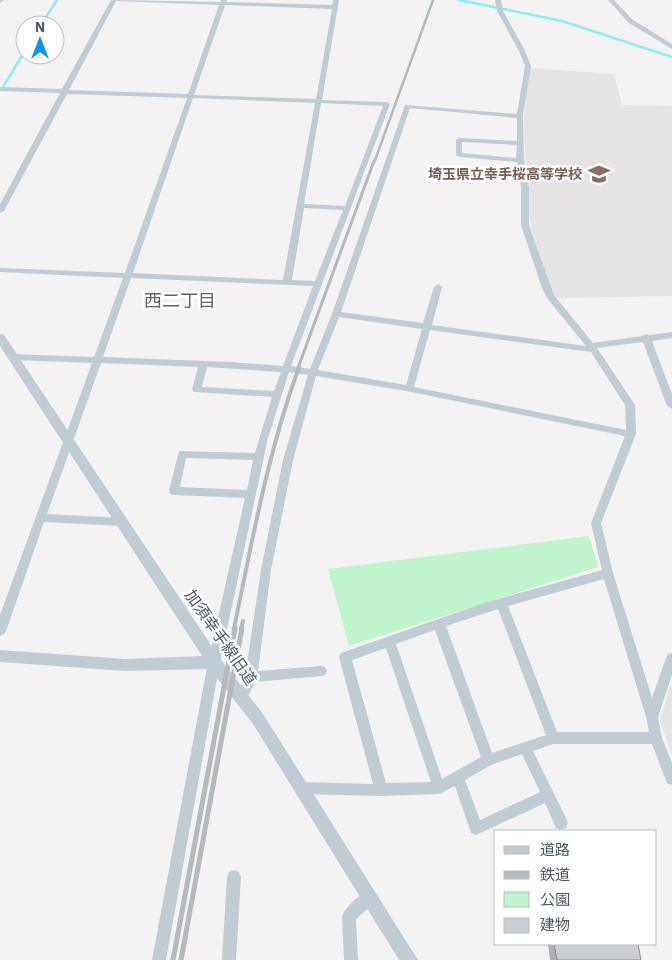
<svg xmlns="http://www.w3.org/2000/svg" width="672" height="960" viewBox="0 0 672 960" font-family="'IBM Plex Sans','Noto Sans JP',sans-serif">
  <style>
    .education { fill: #e6e3e5 }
    .green { fill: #bff4cc }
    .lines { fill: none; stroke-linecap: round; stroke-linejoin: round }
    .stream { stroke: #88edf5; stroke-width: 2.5 }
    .minor { fill: #bfccd3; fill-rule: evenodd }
    .tertiary { fill: #bfccd3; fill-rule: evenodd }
    .rail-far3 { stroke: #b4b9bd; stroke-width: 2.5 }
    .rail-far2 { stroke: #b4b9bd; stroke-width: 3 }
    .rail-far1 { stroke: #b4b9bd; stroke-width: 4 }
    .rail { stroke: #b4b9bd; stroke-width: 5 }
    .wall { fill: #adb1b5 }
    .building { fill: #c9ced2; stroke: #8d9093 }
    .labels { text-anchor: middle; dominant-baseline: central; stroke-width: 5; stroke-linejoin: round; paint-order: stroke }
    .far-education-label { font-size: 14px; font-weight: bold; fill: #785e54; stroke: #fff; text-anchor: end }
    .street-label { font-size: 16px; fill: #485962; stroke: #fff }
    .neighbourhood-label { font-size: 18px; fill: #5e6468; stroke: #fff }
  </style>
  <rect width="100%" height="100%" fill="#f5f2f3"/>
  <path class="education" d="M531 68 614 74 622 105 672 106V296L557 298 553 293 532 231 529 213V187L525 161 524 118 529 69Z
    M670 686H672V755L660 721Z"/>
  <path class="green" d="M589 536 598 567 349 646 328 569Z"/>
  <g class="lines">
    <path class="stream" d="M459 0 562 21 672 57
      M41 25 57 0
      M3 87 25 51"/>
    <path class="minor" d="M0 0H4L0 3Z
      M111 0 221 2V0H227L226 2 332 5 333 0H339L322 100 387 102 390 104 291 366 310 369 332 314 405 105 517 114 525 66 518 49 497 11 495 0H501L503 11 524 49 531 66 523 116 524 160 529 187V225L554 295 593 343 642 336 646 334 649 335 672 332V338L652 341 672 394V409L667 406 643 342 597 348 635 405 636 434 601 523 613 573 652 698 666 658 668 654 672 653V675L658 717 662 738 672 763V785L667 783 652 744H553L533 751 566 818 568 823 566 828 561 830 556 828 545 803 476 835 471 833 455 786 439 794 381 796 300 794 295 792 294 788 295 784 300 782 373 784 339 657 341 653 484 603 602 570 591 523 625 436 406 391 316 376 293 460 271 570 258 671 321 666 325 667 327 671 325 675 321 676 255 682 246 700 242 701 238 700 236 696 245 677 261 570 283 460 308 375 289 372 268 438 220 662 166 960H152L208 662 245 498 174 495 170 494 169 491 179 451 255 453 272 397 194 392 192 390 198 367 101 363 47 514 122 518 126 519 127 522 126 525 122 526 44 522 6 631 4 634 0 636V615L92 363 13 360 9 357 13 354 94 357 123 278 0 272V268L125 273 187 98 67 94 4 211 0 213V204L60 93 0 91V87L62 89ZM116 1 219 5 188 94 69 90ZM225 5 332 9 316 99 194 95ZM193 98 315 103 283 280 133 273ZM321 103 383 106 345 206 304 204ZM410 108 517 118V141L459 138 456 140V155L459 157 517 162 521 187V225L541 285 547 298 586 346 432 325 442 287 438 284 434 287 423 323 341 312ZM462 142 517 145 516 158 462 153ZM304 208 343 210 315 281 292 280ZM131 278 313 286 283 366 231 362 103 357ZM339 317 422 329 406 385 318 370ZM430 330 591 352 625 405 626 430 414 387ZM207 367 281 372 274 391 202 387ZM186 458 253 460 247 490 180 487ZM604 579 646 717 649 732H557L508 606ZM498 609 546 735 492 753 446 626ZM435 630 481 757 442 779 396 644ZM386 648 431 782 386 783 352 660ZM522 754 540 792 480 820 465 780 491 765Z
      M608 0H614L633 20 672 44V49L629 23Z
      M234 870 239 872 241 877 236 960H222L227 877 229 872Z
      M369 891 374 893 376 898 374 903 356 919 358 960H344L342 916C346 906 359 895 369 891Z"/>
    <path class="tertiary" d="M0 334 4 335 219 657 263 714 418 960H399L253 724 210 669 125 671 0 662V650L125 659 202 656 0 346Z"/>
    <path class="rail-far3" d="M374 163 433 0"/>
    <path class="rail-far2" d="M298 368 374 161"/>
    <path class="rail-far1" d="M234 629C252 541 268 452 299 367
      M241 629 243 621"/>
    <path class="rail" d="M173 960 235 628
      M181 960 242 628"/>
  </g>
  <path class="wall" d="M548 944H638L641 960H550Z"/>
  <path class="building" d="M554 944H638L641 960H557Z"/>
  <defs>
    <g id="school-bare" transform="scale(1.725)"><path d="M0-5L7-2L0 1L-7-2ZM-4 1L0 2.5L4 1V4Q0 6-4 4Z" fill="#8d6e63" stroke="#fff" stroke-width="2.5" paint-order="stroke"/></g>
  </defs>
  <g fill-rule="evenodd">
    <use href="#school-bare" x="599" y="174"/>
  </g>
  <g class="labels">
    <g class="far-education-label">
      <text x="582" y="174">埼玉県立幸手桜高等学校</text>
    </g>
    <g class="street-label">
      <text transform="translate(221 637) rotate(55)">加須幸手線旧道</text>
    </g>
    <g class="neighbourhood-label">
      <text x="180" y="300">西二丁目</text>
    </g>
  </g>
  <rect x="494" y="830" width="162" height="115" fill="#ffffff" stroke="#b6bdc0"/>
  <rect x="504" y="846" width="25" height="8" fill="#bfccd3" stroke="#b6bdc0"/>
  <text x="540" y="855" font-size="15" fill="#485962">道路</text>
  <rect x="504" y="871" width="25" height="8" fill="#b4b9bd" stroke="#b6bdc0"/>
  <text x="540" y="880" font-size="15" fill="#485962">鉄道</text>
  <rect x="504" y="892" width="25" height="15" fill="#bff4cc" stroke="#b6bdc0"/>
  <text x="540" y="905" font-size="15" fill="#485962">公園</text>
  <rect x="504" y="918" width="25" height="15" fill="#c9ced2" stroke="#b6bdc0"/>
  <text x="540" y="930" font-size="15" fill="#485962">建物</text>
  <g transform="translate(40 40)"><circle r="24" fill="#ffffff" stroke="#b6bdc0"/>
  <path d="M0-4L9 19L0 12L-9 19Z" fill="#0992f8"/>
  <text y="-8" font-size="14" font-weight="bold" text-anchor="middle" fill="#485962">N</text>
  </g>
</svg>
